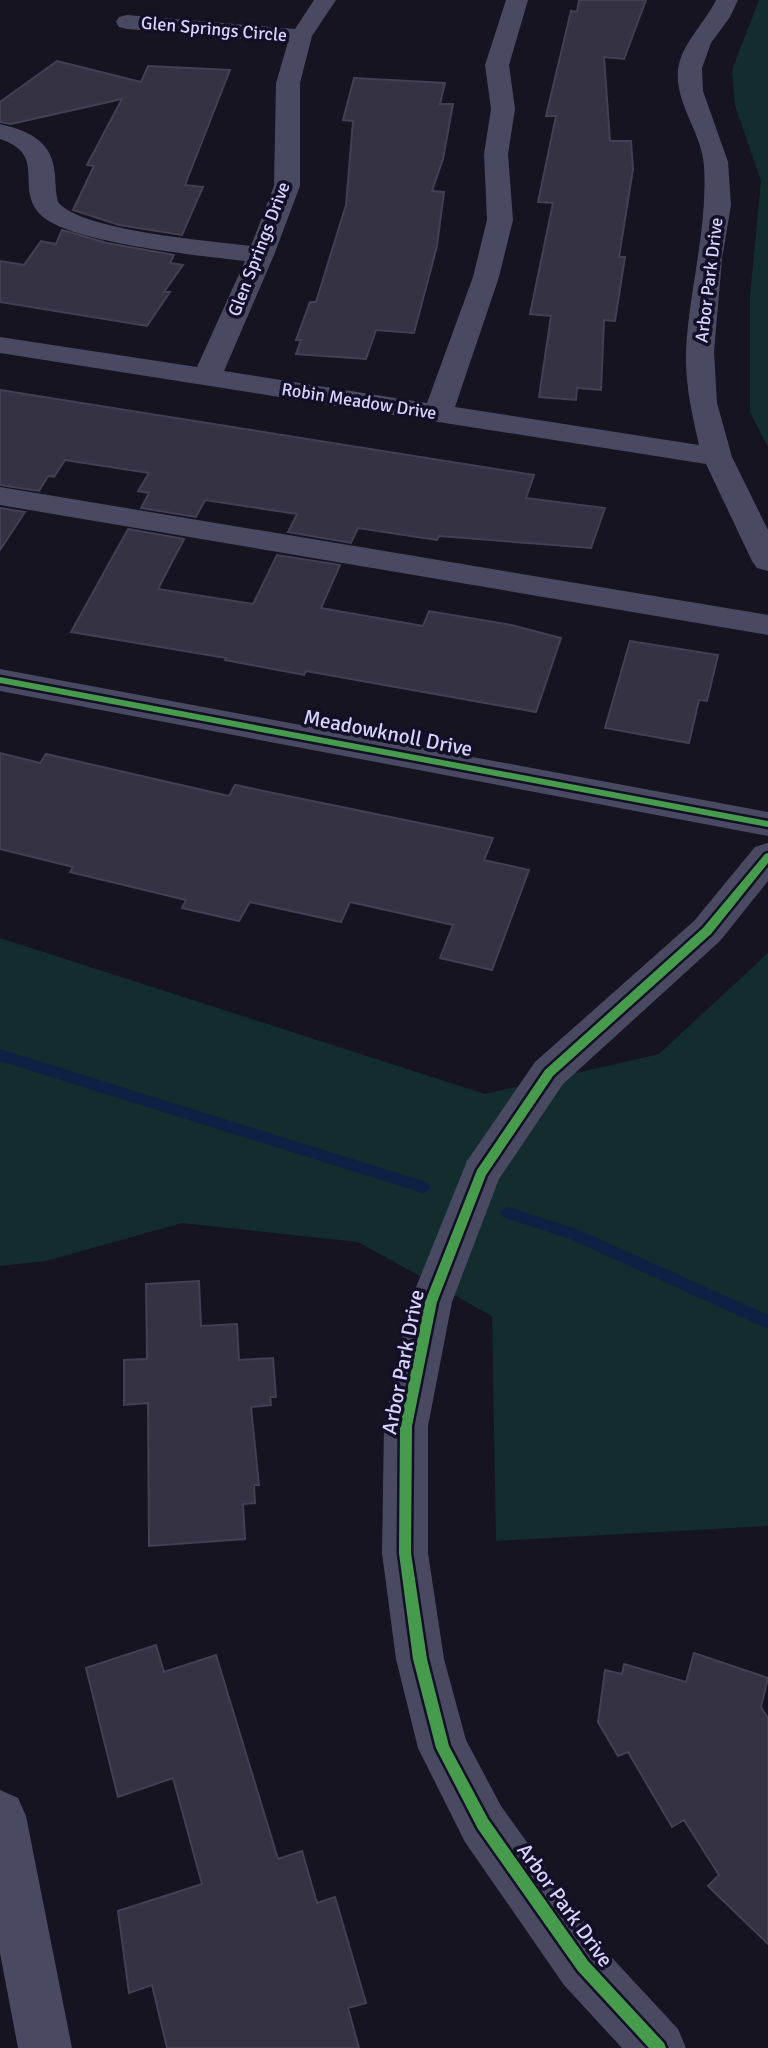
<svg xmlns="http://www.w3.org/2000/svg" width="768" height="2048" viewBox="0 0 768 2048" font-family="Signika,sans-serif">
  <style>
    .green { fill: #132c2d }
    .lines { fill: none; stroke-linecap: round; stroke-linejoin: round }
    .stream { fill: #0d2144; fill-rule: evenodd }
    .building { fill: #343243; stroke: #433f54; stroke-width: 2 }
    .minor { fill: #4a4962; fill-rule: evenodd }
    .cycleway-casing { stroke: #130f26; stroke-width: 5 }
    .cycleway { fill: #469c4c; fill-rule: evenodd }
    .labels { text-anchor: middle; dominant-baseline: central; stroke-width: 7; stroke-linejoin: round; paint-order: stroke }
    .far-street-label { font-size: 18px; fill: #d9d4ff; stroke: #130f26 }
    .street-label { font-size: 21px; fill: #d9d4ff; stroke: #130f26 }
  </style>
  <rect width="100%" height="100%" fill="#161421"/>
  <path class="green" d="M759 0H768V447L750 412V296L761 181 735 105 732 70Z
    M0 938 485 1094 659 1054 768 953V1526L496 1541 492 1316 358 1242 182 1223 46 1261 0 1266Z"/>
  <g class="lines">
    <path class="stream" d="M0 1049 423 1181 428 1183 430 1187 428 1191 423 1193 0 1061Z
      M508 1207 579 1230 768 1315V1329L570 1239 503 1217 500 1213 503 1209Z"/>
  </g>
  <path class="building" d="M579 0H646L624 59 604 57 610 141H631L633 169 619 257H625L615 321 604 320 601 390 577 388 576 400 539 397 551 316 530 314 553 203 538 202 556 116H546L571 11 577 12Z
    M57 61 141 82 148 66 230 70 185 185 203 187 182 235 119 225 73 210 94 166 87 165 122 99 11 124 0 122V102Z
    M354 78 445 83 440 104H453L443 159 432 191 444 192 437 246 414 333 376 330 366 359 296 354 301 340H296L310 302H316L346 205 353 121 343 120Z
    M62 230 107 243 174 255 170 263 183 265 164 292H170L147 326 0 302V261L24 265 41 241 56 244Z
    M0 390 534 475 526 498 605 508 591 548 439 536 437 540 358 528 351 543 288 532 297 514 205 500 196 517 141 508 149 493 138 491 149 473 65 460 54 477 48 476 39 491 0 485Z
    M0 508 25 512 0 550Z
    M128 529 184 539 158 589 253 604 277 555 340 565 321 608 423 626 429 611 511 625 561 638 536 712 306 671 304 675 225 660 226 658 71 632Z
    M630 641 718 655 707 701 699 700 689 743 605 728Z
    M0 753 40 763 46 754 229 796 235 785 493 838 484 860 529 870 492 970 440 958 453 925 350 902 341 922 250 902 239 921 182 908 186 900 70 872 73 867 0 849Z
    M199 1281 201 1326 237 1324 239 1360 273 1358 276 1397H270L271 1405 251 1407 259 1485H254L255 1503 243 1504 245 1539 149 1546 148 1403 124 1405V1360L147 1359 146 1284Z
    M156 1645 164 1672 216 1655 278 1859 302 1851 317 1903 335 1897 366 2003 348 2008 359 2048H167L152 1985 129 1993 118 1911 202 1884 173 1778 118 1797 86 1668Z
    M694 1653 768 1678 761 1707 768 1718V1944L708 1886 719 1875 684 1820 672 1827 628 1752 618 1756 598 1722 605 1670 622 1674 624 1664 686 1682Z"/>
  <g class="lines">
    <path class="minor" d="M314 0H336L312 36 300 83V186L274 255 224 371 427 403 473 277 487 220 484 154 491 109 485 65 506 0H528L509 65 515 109 508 154 513 220 499 277 455 407 699 445C692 414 685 384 686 351 689 289 708 228 704 166 702 133 675 104 678 70 681 44 705 23 716 0H738L730 17 711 43 702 68 703 91 728 162 731 205 722 259 714 352 717 403 732 457 768 530V571L757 568 752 561 706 464 0 353V337L197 367 245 261C203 256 71 243 42 216 13 189 49 155 0 139V124C25 130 50 139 54 168 56 179 55 191 58 202 81 231 212 241 251 246L274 186 276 83 288 42 127 29 119 27 116 22 119 17 127 15 295 29Z
      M0 487 768 615V635L0 505Z
      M0 669 768 812V836L0 691Z
      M768 843V881L720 941 563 1084 499 1179 452 1302 428 1426V1553L444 1659 466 1740 501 1806 602 1947 678 2029 686 2048H622L564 1985 465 1842 418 1748 396 1659 382 1553 384 1426 410 1302 467 1161 535 1062 694 921 755 847Z
      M0 1790 18 1798 26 1816 72 2048H18L0 1953Z"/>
    <g class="cycleway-casing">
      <path id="cycleway" d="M0 677 768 821V827L0 683Z
        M768 853V863L711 934 553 1076 486 1175 437 1302 412 1426 411 1553 427 1659 449 1746 488 1819 588 1961 664 2043 666 2048H649L578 1971 478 1829 436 1748 413 1659 399 1553 400 1426 425 1302 477 1170 545 1070 703 928 765 854Z"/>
    </g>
    <use href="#cycleway" class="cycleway"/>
  </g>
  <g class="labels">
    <g class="far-street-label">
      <text transform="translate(214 29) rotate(5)">Glen Springs Circle</text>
      <text transform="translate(259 249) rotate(-69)">Glen Springs Drive</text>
      <text transform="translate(709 280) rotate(-83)">Arbor Park Drive</text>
      <text transform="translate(359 401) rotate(9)">Robin Meadow Drive</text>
    </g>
    <g class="street-label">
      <text transform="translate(388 733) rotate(11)">Meadowknoll Drive</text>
      <text transform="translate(403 1362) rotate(-79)">Arbor Park Drive</text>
      <text transform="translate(565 1905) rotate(54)">Arbor Park Drive</text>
    </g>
  </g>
</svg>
